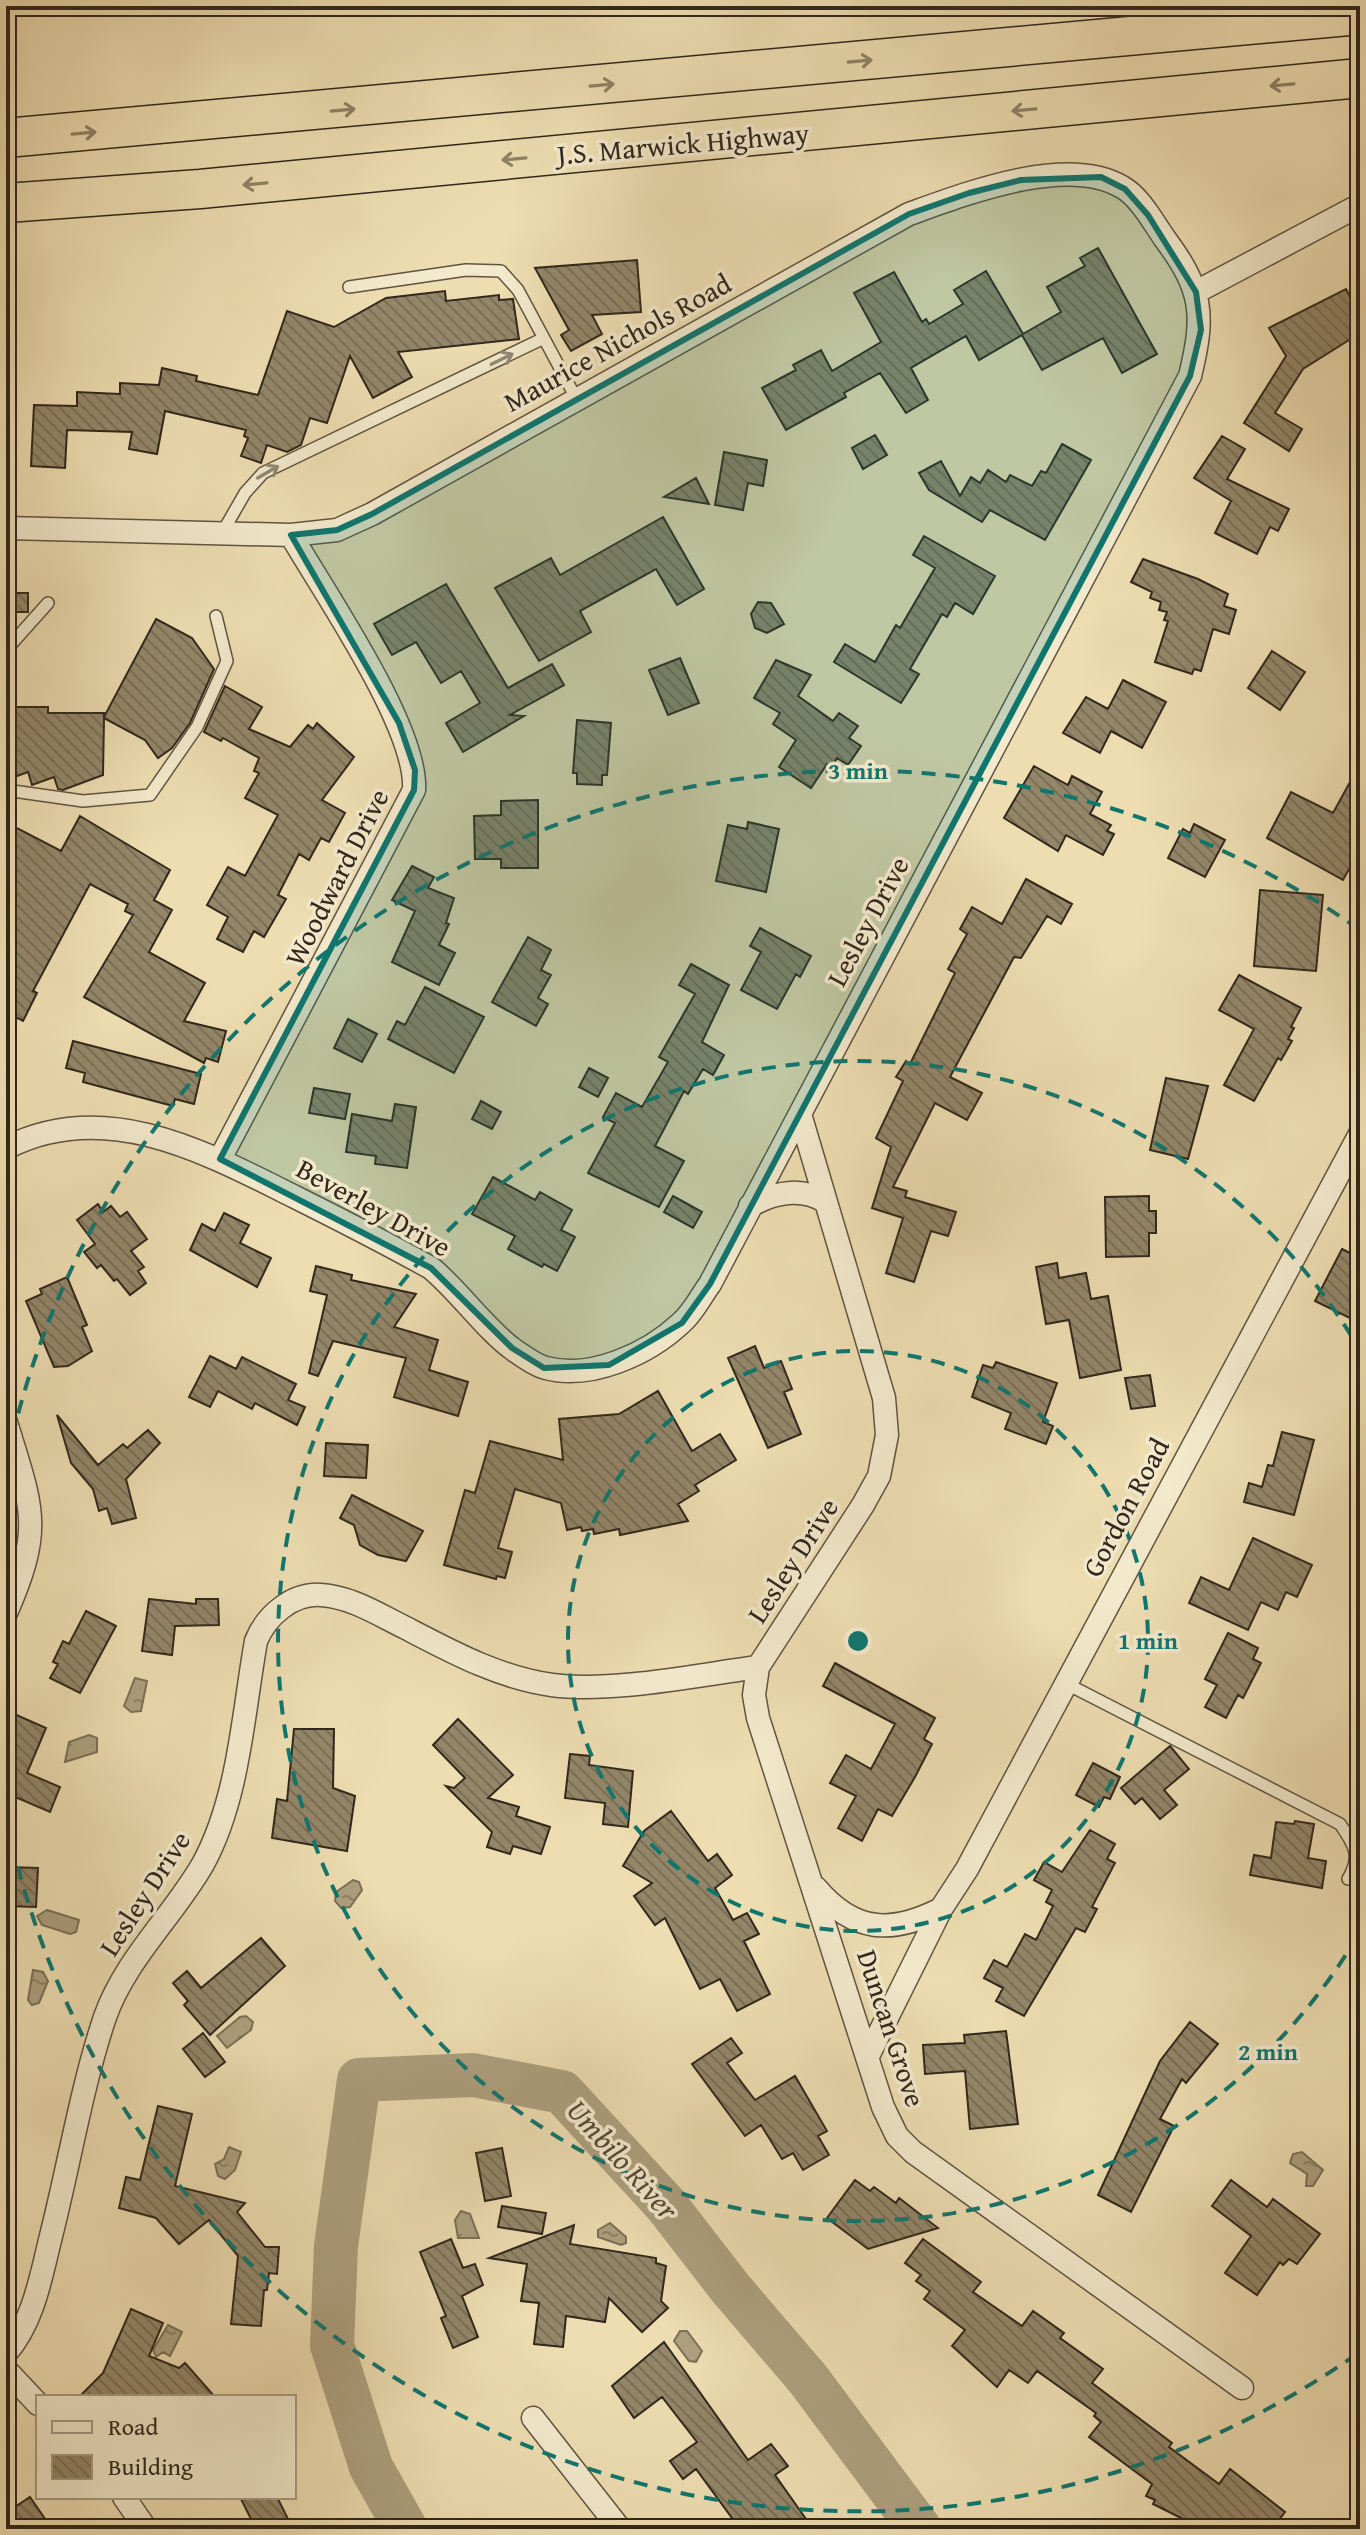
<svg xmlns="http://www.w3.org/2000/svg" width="1366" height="2535" viewBox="0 0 1366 2535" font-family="'Gentium Book Plus',serif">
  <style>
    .water { fill: url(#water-ripples); stroke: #7b6f57; stroke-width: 2 }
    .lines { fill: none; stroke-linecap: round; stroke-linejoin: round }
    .river { stroke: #ad9f7e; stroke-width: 44 }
    .building { fill: url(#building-back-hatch); stroke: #31271c; stroke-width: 2 }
    .service-casing { stroke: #605441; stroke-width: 14 }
    .minor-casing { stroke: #605441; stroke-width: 25 }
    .motorway-casing { stroke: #31271c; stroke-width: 41 }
    .service { stroke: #f3e9cc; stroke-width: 11 }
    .minor { stroke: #f3e9cc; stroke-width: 22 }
    .motorway { stroke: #edddb1; stroke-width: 38 }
    .oneway { stroke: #8f8266 }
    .oneway2 { stroke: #928874 }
    .marked { fill: #0f766e; fill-opacity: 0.2; stroke: #0f766e; stroke-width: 6; stroke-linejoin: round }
    .ring { fill: none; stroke: #0f766e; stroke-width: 4; stroke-dasharray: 14 10 }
    .labels { text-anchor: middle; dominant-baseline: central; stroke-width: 7; stroke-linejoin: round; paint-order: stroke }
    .street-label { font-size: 28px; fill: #31271c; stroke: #f3e9cc }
    .water-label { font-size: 30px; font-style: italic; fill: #564b39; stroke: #f3e9cc }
    .centre { fill: #0f766e; stroke: #f3e9cc; stroke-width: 4 }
    .ring-label { font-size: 24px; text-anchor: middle; font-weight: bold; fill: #0f766e; stroke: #f3e9cc; stroke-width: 7; stroke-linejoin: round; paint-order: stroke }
  </style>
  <defs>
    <pattern id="water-ripples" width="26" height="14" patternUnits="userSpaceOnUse" patternTransform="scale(2)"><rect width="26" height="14" fill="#ad9f7e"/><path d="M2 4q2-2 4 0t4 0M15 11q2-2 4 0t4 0" fill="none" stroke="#8d8266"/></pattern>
    <pattern id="building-back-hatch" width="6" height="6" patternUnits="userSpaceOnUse" patternTransform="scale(2)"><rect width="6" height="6" fill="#938669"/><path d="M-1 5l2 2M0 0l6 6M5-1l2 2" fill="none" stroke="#796e56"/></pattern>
  </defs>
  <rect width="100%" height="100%" fill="#edddb1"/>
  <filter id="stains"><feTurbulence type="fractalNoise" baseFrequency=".0025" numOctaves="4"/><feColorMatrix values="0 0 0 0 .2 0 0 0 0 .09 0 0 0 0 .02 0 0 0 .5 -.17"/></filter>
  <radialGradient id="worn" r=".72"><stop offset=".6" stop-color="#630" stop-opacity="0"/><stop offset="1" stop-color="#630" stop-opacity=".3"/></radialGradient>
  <path class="water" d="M135 1678 147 1681 141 1711 131 1712 124 1706Z
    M89 1735 97 1738V1752L65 1762 69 1742Z
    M353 1880 359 1882 362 1890 350 1907 341 1908 335 1901 336 1892Z
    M47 1910 79 1920 76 1932 70 1934 42 1925 37 1916Z
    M33 1970 43 1972 48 1981 39 2003 32 2005 28 2000Z
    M246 2016 253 2022 251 2030 227 2048 217 2036 240 2017Z
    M229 2147 241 2152 235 2170 225 2179 218 2176 215 2164 224 2159Z
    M1302 2152 1323 2170 1313 2186H1306L1307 2174 1290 2163 1293 2154Z
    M461 2211 470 2214 479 2238H458L455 2220Z
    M610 2223 626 2237V2243L621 2245 598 2237V2230Z
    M168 2325 182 2332 170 2356 163 2352 156 2357 153 2350Z
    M680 2331H687L702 2351 696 2362 689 2361 674 2341Z"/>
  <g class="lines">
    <path class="river" d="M406 2529 371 2467 332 2345 336 2246 359 2080 473 2075 562 2092 666 2205 731 2289 808 2379 920 2529"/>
  </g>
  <path class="building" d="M1098 248 1157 354 1122 373 1103 338 1042 370 1022 335 979 360 966 336 911 368 928 400 906 413 880 373 844 393 846 397 786 430 762 388 796 370 793 365 821 350 832 371 881 342 854 293 894 272 922 322 926 319 929 324 963 304 954 290 986 271 1023 334 1061 312 1047 287 1085 266 1080 258Z
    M637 260 641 312 592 315 602 334 571 351 561 335 569 330 535 268Z
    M1346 289 1350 297 1360 290V323L1352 327 1357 335 1303 369 1275 413 1302 429 1289 451 1244 423 1286 356 1269 328Z
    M445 291 446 301 499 295V300L513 299 519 339 398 352 412 377 373 398 350 356 327 423 310 418 301 445 287 452 267 445 261 463 241 456 248 438 244 436 246 430 165 411 157 454 129 449 132 432 67 430 65 468 31 466 34 405 77 406V392L120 394V383L159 385 162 368 197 376 196 381 258 395 287 311 334 327 386 298Z
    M875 435 887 455 863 469 852 448Z
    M1222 436 1245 449 1227 479 1289 509 1278 531 1270 527 1257 554 1215 533 1231 501 1194 478Z
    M1062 444 1091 460 1045 540 990 510 982 522 929 490 919 473 941 461 960 496 971 477 980 483 988 470 1006 482 1010 475 1032 486 1041 471 1046 473Z
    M724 452 767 460 763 486 748 483 743 510 715 505Z
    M696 478 709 504 664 497Z
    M663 517 704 589 677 605 656 569 580 611 591 632 539 661 495 588 551 558 560 575Z
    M924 536 995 576 973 614 955 603 947 617 942 614 910 669 919 674 901 703 834 662 845 644 875 662 896 625 900 628 935 568 913 555Z
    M1143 559 1198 579 1228 594 1224 606 1236 610 1229 634 1213 629 1201 671 1194 669 1192 674 1155 662 1168 621 1164 620 1167 612 1159 610 1161 602 1150 598 1152 592 1131 582Z
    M446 584 508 688 552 664 564 685 510 715 524 716 463 752 446 723 480 703 461 671 441 683 416 642 392 655 374 624Z
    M6 593H28V612H6Z
    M758 602 771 603 784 624 767 633 755 628 751 614Z
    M156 619 192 638 214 669 190 723 172 748 158 758 145 740 104 718 103 775 63 790 58 789 54 777 32 785 28 772 6 780V707H48V713H104V717Z
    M1272 651 1305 672 1280 710 1248 688Z
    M680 658 699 703 668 715 649 670Z
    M776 660 811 675 798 696 833 721 839 713 858 726 849 738 861 746 848 765 837 758 832 767 827 764 811 788 779 767 796 740 773 724 780 713 754 698Z
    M1123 680 1166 702 1142 748 1111 731 1100 753 1063 733 1086 697 1108 709Z
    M225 686 262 707 249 729 290 747 308 725 313 729 317 723 354 757 322 800 345 813 329 842 321 838 309 860 299 854 278 895 286 899 264 937 254 931 243 952 217 939 228 917 207 905 228 867 245 876 278 815 245 798 259 773 254 771 259 758 223 738 221 741 204 732Z
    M577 720 611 723 607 775H602V785L577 784V773H573Z
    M1360 764V849L1343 880 1267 838 1291 792 1333 813Z
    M1034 766 1068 785 1072 776 1102 792 1090 814 1111 825 1107 831 1114 834 1103 855 1066 835 1058 851 1004 818Z
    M538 800V868H501V859H475L474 816 501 815V801Z
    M80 816 170 870 154 900 172 910 149 952 205 983 184 1021 226 1031 218 1062 206 1058 204 1063 84 997 133 915 125 911 128 904 90 884 33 991 37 993 23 1021 6 1012V844L15 827 61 851Z
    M748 822 779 829 766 892 716 881 728 825 747 829Z
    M1194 824 1225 840 1205 877 1168 858 1183 829 1190 833Z
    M412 866 434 877 428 888 454 898 446 923 449 924 439 945 455 953 439 985 392 962 415 911 392 900Z
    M1026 879 1072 904 1061 924 1047 916 1021 958 1014 957 950 1077 982 1093 967 1120 935 1103 893 1187 907 1191 905 1197 956 1212 948 1236 931 1231 914 1282 886 1273 903 1218 872 1208 891 1147 876 1138 903 1081 896 1077 906 1061 910 1064 955 973 948 969 967 934 960 929 972 907 1002 924Z
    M1260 890 1323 895 1316 971 1254 966Z
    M760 928 811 956 800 977 796 974 777 1009 741 990 761 952 750 946Z
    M528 937 551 950 541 970 551 975 538 998 548 1004 536 1026 492 1002Z
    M691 964 729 985 702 1042 724 1055 713 1075 703 1069 688 1094 684 1091 655 1146 684 1161 659 1207 588 1173 615 1123 603 1117 616 1093 642 1107 668 1062 659 1057 695 994 679 985Z
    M1239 975 1301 1008 1291 1027 1294 1028 1288 1039 1292 1041 1281 1060 1278 1058 1254 1101 1224 1085 1254 1029 1219 1010Z
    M425 987 484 1017 454 1073 388 1039 397 1021 405 1025Z
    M348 1019 377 1034 362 1062 334 1048Z
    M73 1041 201 1074 194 1104 175 1099 173 1106 83 1082 85 1073 66 1068Z
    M589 1068 608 1078 598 1097 579 1087Z
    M1166 1078 1208 1086 1188 1159 1150 1150Z
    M314 1088 350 1094 345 1119 309 1113Z
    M481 1101 501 1112 492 1129 472 1119Z
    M395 1104 416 1107 407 1168 375 1164 376 1156 346 1152 352 1114 392 1121Z
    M493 1177 535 1200 540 1192 572 1210 561 1230 575 1237 557 1271 544 1264 542 1267 508 1249 515 1236 472 1214Z
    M673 1196 702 1212 693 1228 664 1212Z
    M1149 1196V1211H1156V1233H1149V1256L1106 1257 1105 1197Z
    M98 1204 103 1212 111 1206 120 1217 127 1212 147 1239 131 1251 144 1267 138 1271 146 1283 130 1295 117 1279 114 1281 101 1265 97 1268 84 1252 95 1244 77 1220Z
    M224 1213 249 1225 240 1243 271 1258 257 1287 190 1250 202 1224 215 1231Z
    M1342 1249 1360 1258 1354 1274 1360 1277V1323L1315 1301Z
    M1057 1263 1059 1278 1086 1273 1091 1299 1108 1296 1121 1370 1080 1378 1069 1320 1046 1324 1036 1267Z
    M316 1266 352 1275 351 1280 416 1294 394 1327 438 1340 429 1370 468 1382 458 1416 394 1397 406 1358 333 1341 318 1376 309 1373 327 1295 310 1291Z
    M67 1277 87 1325 82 1327 92 1351 68 1366 54 1367 26 1301 42 1294 40 1289Z
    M755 1346 764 1368 781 1361 792 1389 784 1392 801 1434 768 1448 728 1358Z
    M210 1356 236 1369 242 1357 296 1384 288 1400 305 1407 297 1425 255 1403 252 1409 218 1391 210 1407 189 1397Z
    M996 1362 1057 1383 1043 1422 1053 1426 1046 1444 1005 1429 1011 1413 972 1397 983 1365 993 1368Z
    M1150 1375 1155 1406 1131 1409 1125 1378Z
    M658 1391 692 1451 720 1434 736 1460 695 1485 699 1491 678 1504 688 1521 620 1535 619 1529 594 1534 593 1529 582 1531 581 1527 567 1530 561 1503 515 1489 498 1548 512 1552 505 1578 497 1576 496 1579 444 1565 465 1490 475 1493 490 1441 563 1460 559 1419 619 1414Z
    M57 1415 98 1465 123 1444 127 1448 148 1430 160 1443 126 1479 136 1518 112 1524 107 1508 99 1511 93 1489 71 1463Z
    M1282 1432 1314 1440 1294 1515 1244 1502 1249 1483 1262 1487 1268 1465 1273 1466Z
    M326 1443 368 1445 366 1478 324 1476Z
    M352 1495 423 1531 406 1561 378 1555 360 1545 354 1525 340 1518Z
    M1253 1538 1312 1565 1297 1597 1286 1592 1278 1610 1261 1602 1248 1630 1189 1603 1201 1577 1229 1590Z
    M149 1599 196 1604V1599H218L219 1625 175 1626 172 1655 142 1651Z
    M86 1611 116 1626 80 1693 50 1678 58 1664 53 1662 63 1641 69 1644Z
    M1228 1633 1258 1648 1253 1659 1261 1663 1243 1698 1238 1695 1226 1718 1205 1707 1217 1685 1205 1679Z
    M835 1663 935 1718 924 1739 932 1744 915 1777 892 1816 878 1809 862 1841 838 1828 856 1796 830 1783 846 1755 871 1769 895 1724 823 1686Z
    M12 1713 46 1728 27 1773 60 1787 50 1812 6 1793V1727Z
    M458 1719 513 1775 488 1798 519 1807 516 1816 550 1827 541 1854 513 1846 510 1854 487 1847 492 1832 446 1786 454 1788 465 1778 433 1745Z
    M294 1729H334L333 1788 355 1796 347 1851 272 1838 277 1799 287 1801Z
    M1170 1746 1189 1769 1164 1790 1177 1805 1160 1819 1142 1798 1135 1804 1121 1788Z
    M570 1754 590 1756 589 1765 633 1771 628 1827 603 1824 605 1803 565 1798Z
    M1093 1763 1120 1777 1110 1799 1104 1797 1099 1807 1076 1795Z
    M671 1811 708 1861 717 1854 732 1875 715 1888 733 1920 747 1913 759 1934 744 1941 770 1994 737 2011 720 1979 700 1989 665 1918 655 1925 634 1896 652 1883 623 1866 644 1831Z
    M1295 1821 1314 1824 1308 1858 1326 1861 1322 1888 1250 1875 1254 1855 1271 1858 1276 1822 1294 1824Z
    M1090 1830 1115 1844 1107 1859 1115 1863 1092 1907 1097 1909 1085 1932 1076 1928 1024 2016 996 2001 1003 1988 984 1978 994 1960 1007 1967 1025 1934 1036 1940 1053 1906 1046 1902 1052 1890 1034 1880 1044 1862 1062 1872Z
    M6 1867 38 1868 36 1907 6 1906Z
    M261 1938 285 1966 210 2035 184 2005 188 2001 173 1983 187 1971 201 1988Z
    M1190 2022 1218 2044 1186 2083 1182 2079 1160 2119 1174 2126 1131 2212 1098 2195 1160 2061Z
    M1006 2031 1018 2124 970 2129 965 2071 925 2074 923 2045 965 2043 964 2035Z
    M203 2033 225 2062 205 2077 183 2049Z
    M731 2038 742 2053 727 2063 755 2100 795 2076 827 2131 818 2136 829 2155 803 2170 793 2153 782 2159 761 2125 745 2136 692 2064Z
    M158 2106 192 2114 175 2186 245 2203 237 2212 265 2247H279L277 2274 269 2273 267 2290H264L261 2326 231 2324 238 2256 209 2220 179 2244 156 2218 119 2208 126 2177 140 2180Z
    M502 2148 511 2196 485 2201 476 2153Z
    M855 2180 870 2191 874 2187 896 2203 899 2198 938 2228 868 2249 827 2218Z
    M1231 2180 1267 2207 1273 2199 1320 2234 1297 2264 1289 2259 1283 2265 1280 2262 1257 2295 1225 2273 1251 2236 1212 2206Z
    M502 2206 546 2213 542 2234 498 2227Z
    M574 2225 570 2244 656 2258V2263L666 2266 661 2301 668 2308 642 2332 609 2298 605 2322 566 2316 563 2347 534 2344 539 2303 521 2301 527 2264 489 2258Z
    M451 2239 463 2268 475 2264 483 2285 462 2296 478 2337 453 2348 441 2318 446 2316 420 2252Z
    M923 2239 981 2282 973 2292 1022 2326 1033 2311 1064 2333 1060 2338 1103 2369 1092 2383 1172 2443 1169 2447 1219 2484 1230 2469 1285 2512 1272 2529H1203L1153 2504 1155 2500 1146 2496 1152 2484 1089 2437 1101 2422 1094 2416 1096 2413 1037 2371 1028 2383 1009 2370 997 2387 952 2346 965 2330 924 2299 930 2291 916 2281 921 2275 905 2263Z
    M131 2309 163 2323 149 2356 179 2368 185 2363 215 2397H79L103 2373Z
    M664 2342 748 2460 771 2444 788 2466 775 2475 813 2529H740L696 2469 683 2479 670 2461 697 2442 662 2397 634 2418 612 2386Z
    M30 2497 52 2529H6V2513Z
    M240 2497H277L293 2529H256Z"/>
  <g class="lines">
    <g class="service-casing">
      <path id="service" d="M349 287 466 270 501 271 518 290 576 398
        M222 533 245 493 263 473 542 339
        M6 650 48 603
        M6 790 83 801 150 795 197 727 227 661 216 616
        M1065 1683 1340 1824C1354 1844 1362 1856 1348 1879"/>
    </g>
    <g class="minor-casing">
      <path id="minor" d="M1196 292 1360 205
        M6 528 291 535 337 530 372 514 909 214C965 194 1067 154 1122 187 1140 197 1153 222 1165 239 1203 290 1205 315 1190 376L710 1284C701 1296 693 1313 681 1323 648 1354 591 1380 546 1368 536 1366 523 1356 514 1350 485 1329 460 1292 431 1268 386 1243 341 1220 295 1197 205 1152 105 1097 6 1148
        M220 1159 414 790C418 728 325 594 291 535
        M750 1206C774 1192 802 1187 826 1202
        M6 1422C32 1508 44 1527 6 1613
        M758 1667 754 1695 758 1718 883 2107 897 2136 913 2152 1242 2388
        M816 1888C854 1933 892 1934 941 1909
        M868 2056 941 1909 967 1869 1360 1134
        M6 2353C34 2321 41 2276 51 2236 69 2165 82 2085 105 2017 125 1960 173 1916 203 1864 239 1798 243 1714 256 1641 266 1616 292 1593 321 1595 352 1597 379 1615 406 1628 452 1652 500 1678 552 1685 611 1693 698 1675 758 1667L863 1505 879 1476 887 1435 884 1398 800 1114
        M6 2370 38 2404
        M533 2418 620 2529
        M124 2497 146 2529"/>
    </g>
    <g class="motorway-casing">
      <path id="motorway" d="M6 138 1360 15
        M6 203 200 189 1360 78"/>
    </g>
    <use href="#service" class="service"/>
    <use href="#minor" class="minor"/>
    <use href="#motorway" class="motorway"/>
  </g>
  <defs><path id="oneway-shaft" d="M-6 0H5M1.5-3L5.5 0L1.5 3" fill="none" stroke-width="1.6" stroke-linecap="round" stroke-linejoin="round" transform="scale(2)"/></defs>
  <g class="oneway">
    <use href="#oneway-shaft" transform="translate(860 61) rotate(-5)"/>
    <use href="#oneway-shaft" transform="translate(602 85) rotate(-5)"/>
    <use href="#oneway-shaft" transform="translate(1282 85) rotate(175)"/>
    <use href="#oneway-shaft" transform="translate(343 110) rotate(-5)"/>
    <use href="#oneway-shaft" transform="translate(1024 110) rotate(175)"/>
    <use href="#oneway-shaft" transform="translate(84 133) rotate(-5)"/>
    <use href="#oneway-shaft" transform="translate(514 159) rotate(175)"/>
    <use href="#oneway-shaft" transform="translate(255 184) rotate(175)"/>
  </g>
  <g class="oneway2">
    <use href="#oneway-shaft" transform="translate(502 359) rotate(-26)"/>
    <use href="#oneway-shaft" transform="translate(268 472) rotate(-30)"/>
  </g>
  <path class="marked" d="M1101 177 1125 189 1148 215 1196 292 1201 330 1190 376 710 1284 682 1323 609 1365 544 1368 512 1348 431 1268 220 1159 414 790 415 770 399 723 291 535 337 530 372 514 909 214 969 193 1021 180Z"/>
  <g class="ring">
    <circle cx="858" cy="1641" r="290"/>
    <path d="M1358 1935A580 580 0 1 1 1358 1347"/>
    <path d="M1357 2354A870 870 0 0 1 7 1822M7 1460A870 870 0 0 1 1357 928"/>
  </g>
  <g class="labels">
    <g class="street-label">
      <text transform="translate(683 143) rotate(-5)">J.S. Marwick Highway</text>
      <text transform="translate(617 342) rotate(-29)">Maurice Nichols Road</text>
      <text transform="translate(336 877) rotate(-63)">Woodward Drive</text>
      <text transform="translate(867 921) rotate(-62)">Lesley Drive</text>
      <text transform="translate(374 1207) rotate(29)">Beverley Drive</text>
      <text transform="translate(1125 1507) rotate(-62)">Gordon Road</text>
      <text transform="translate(792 1560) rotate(-57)">Lesley Drive</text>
      <text transform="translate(144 1893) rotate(-57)">Lesley Drive</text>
      <text transform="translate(892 2028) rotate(72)">Duncan Grove</text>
    </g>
    <g class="water-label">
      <text transform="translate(623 2159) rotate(48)">Umbilo River</text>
    </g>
  </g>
  <circle cx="858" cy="1641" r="12" class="centre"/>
  <g class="ring-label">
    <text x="858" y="779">3 min</text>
    <text x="1148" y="1649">1 min</text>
    <text x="1268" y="2060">2 min</text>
  </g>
  <rect width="1366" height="2535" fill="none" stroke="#edddb1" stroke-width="32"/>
  <rect x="8" y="8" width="1350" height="2519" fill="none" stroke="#31271c" stroke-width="4"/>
  <rect x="16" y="16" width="1334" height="2503" fill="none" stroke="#31271c" stroke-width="2"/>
  <rect x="36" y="2395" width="260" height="104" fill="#f3e9cc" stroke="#a59b86" stroke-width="2"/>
  <rect x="52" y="2421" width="40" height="12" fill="#f3e9cc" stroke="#a59b86" stroke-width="2"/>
  <text x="108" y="2435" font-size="24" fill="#31271c">Road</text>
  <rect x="52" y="2455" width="40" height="24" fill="url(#building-back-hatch)" stroke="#a59b86" stroke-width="2"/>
  <text x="108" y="2475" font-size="24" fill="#31271c">Building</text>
  <rect width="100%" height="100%" filter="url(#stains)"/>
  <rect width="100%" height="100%" fill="url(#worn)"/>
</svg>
